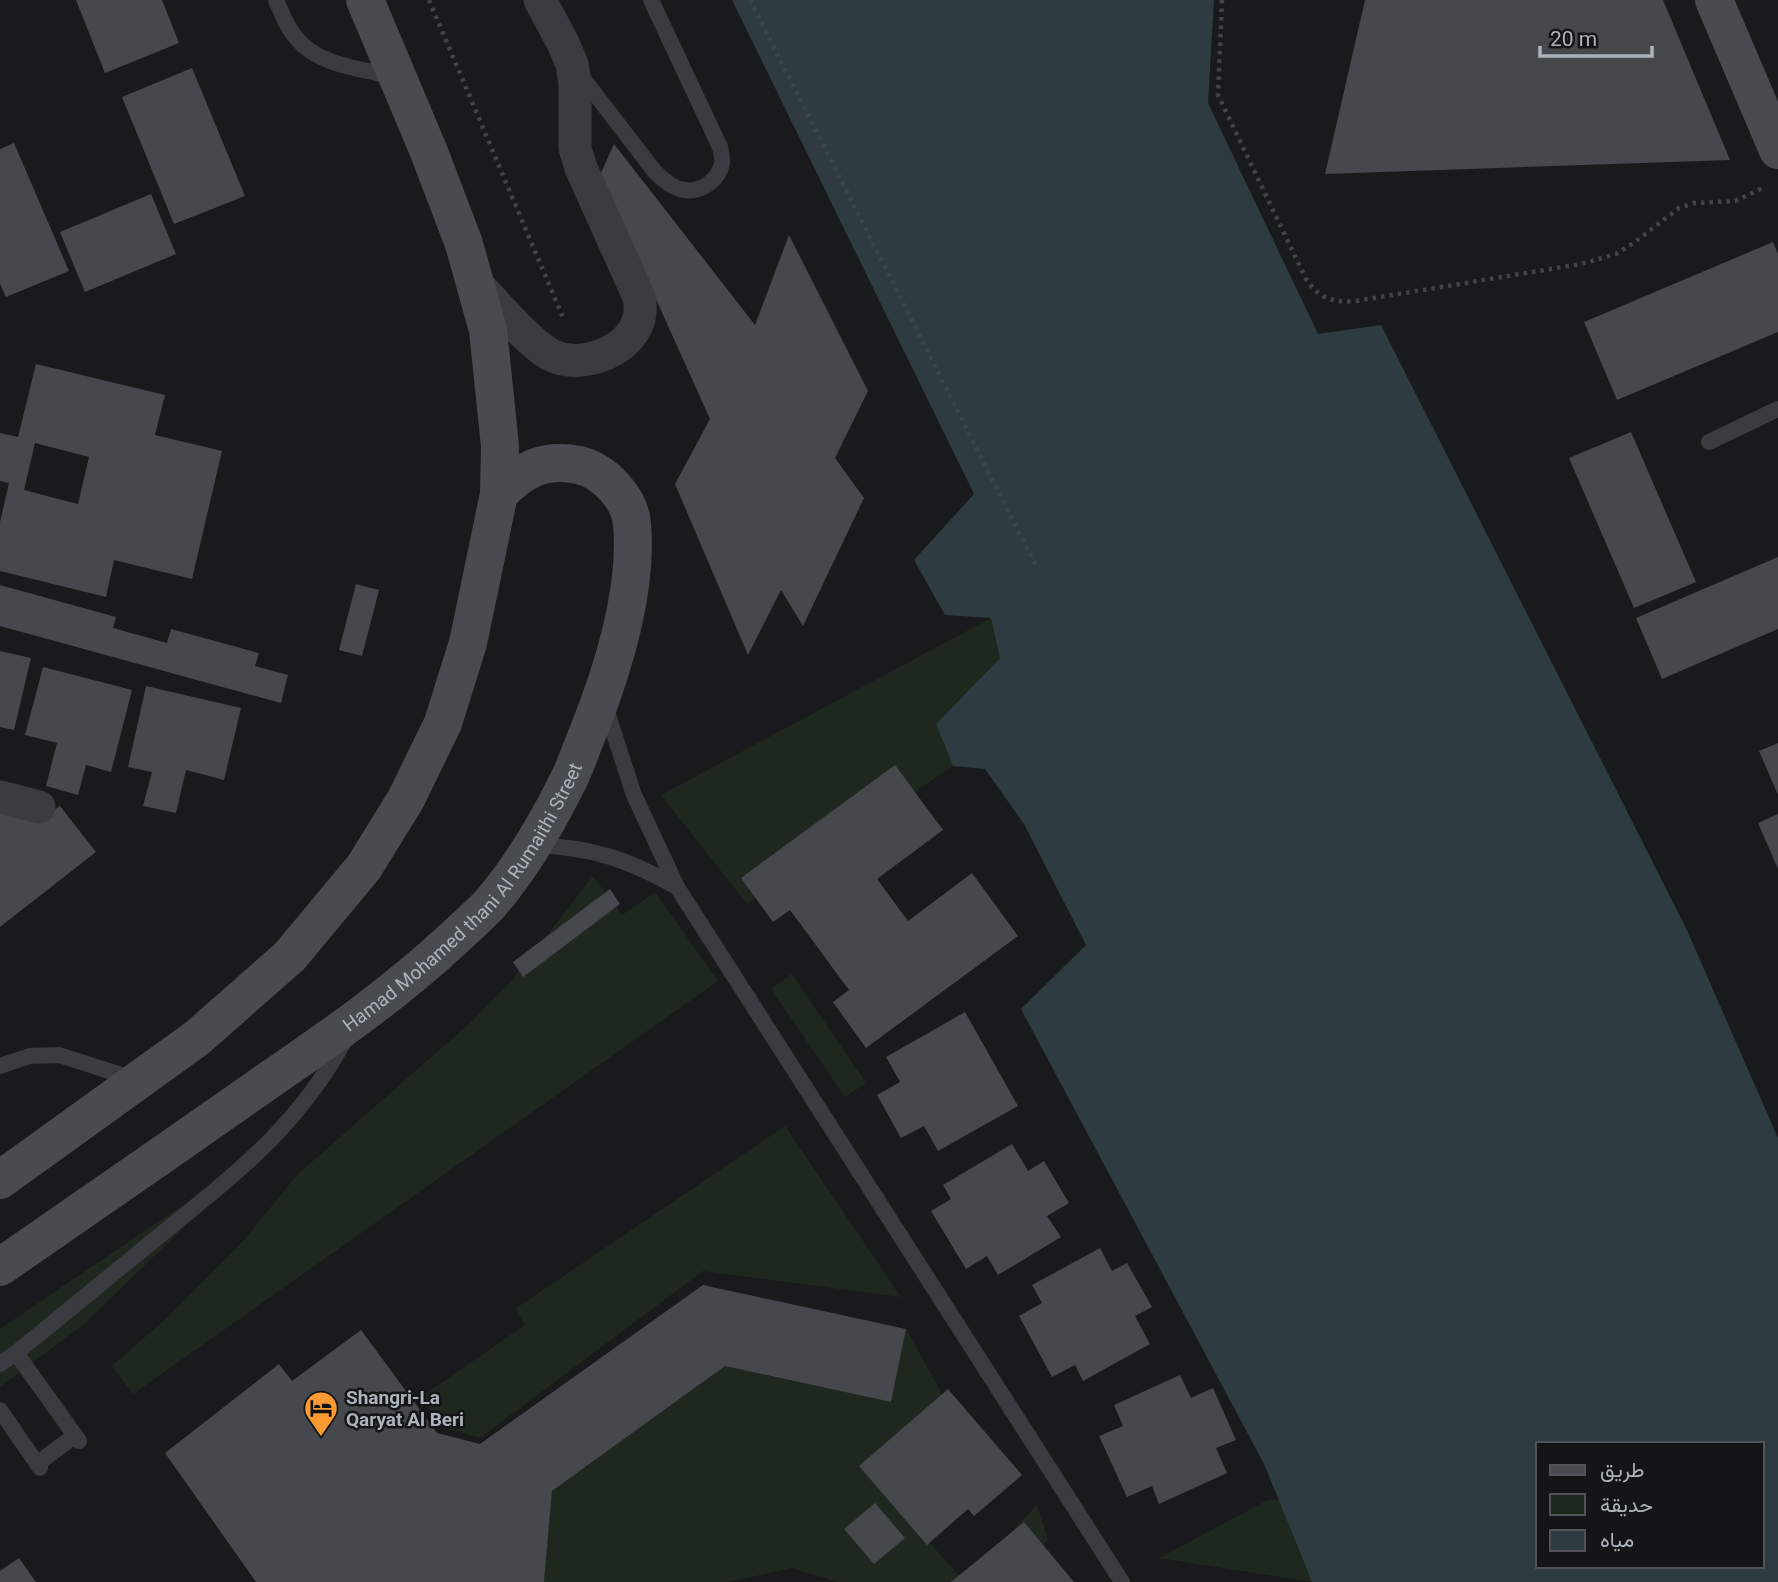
<svg xmlns="http://www.w3.org/2000/svg" width="1778" height="1582" viewBox="0 0 1778 1582" font-family="Roboto,Vazirmatn,sans-serif">
  <style>
    .green { fill: #1f281f }
    .water { fill: #2e3c41; fill-rule: evenodd }
    .building { fill: #45484c; fill-rule: evenodd }
    .lines { fill: none; stroke-linecap: round; stroke-linejoin: round }
    .path { stroke: #404448; stroke-width: 4.5; stroke-dasharray: 3.5 5; stroke-linecap: butt }
    .lane { stroke: #3a3c41; stroke-width: 16 }
    .street { stroke: #3a3c41; stroke-width: 33 }
    .secondary { stroke: #484c51; stroke-width: 38 }
    .labels { text-anchor: middle; dominant-baseline: central; stroke-width: 5; stroke-linejoin: round; paint-order: stroke }
    .street-label { font-size: 19px; fill: #abb3bc; stroke: #141517 }
    .poi-label { font-size: 19px; font-weight: bold; fill: #abb3bc; stroke: #141517; text-anchor: start }
  </style>
  <rect width="100%" height="100%" fill="#191a1c"/>
  <path class="green" d="M991 618 1000 658 936 724 953 766 747 904 661 795Z
    M593 876 622 915 655 892 718 981 133 1394 112 1366 170 1315 244 1240 297 1175 470 1023 510 983Z
    M792 974 866 1083 845 1097 771 989Z
    M785 1126 901 1297 703 1271 480 1438 441 1427 421 1397 525 1325 515 1309Z
    M264 1150 84 1324 0 1387V1329Z
    M906 1329 955 1417 885 1493 964 1581 1037 1505 1048 1540 996 1582H838L792 1568 728 1582H544L552 1491 725 1366 891 1402Z
    M1278 1499 1312 1582 1159 1558 1268 1500Z"/>
  <path class="water" d="M732 0H1214L1208 103 1318 334 1381 325 1686 928 1778 1138V1582H1312L1264 1464 1021 1009 1086 945 1024 824 985 769 953 766 936 724 1000 658 991 618 945 615 914 560 974 494ZM1538 1444H1762V1566H1538Z"/>
  <path class="building" d="M76 0H162L179 43 105 73Z
    M1365 0H1663L1730 160 1325 174Z
    M192 68 245 196 174 224 122 97Z
    M14 143 69 271 6 297 0 284V149Z
    M614 144 755 325 789 235 868 391 835 458 864 498 803 626 781 590 748 655 675 484 710 419 600 175Z
    M151 194 176 254 85 292 60 232Z
    M1773 242 1778 254V332L1617 400 1584 322Z
    M36 364 165 395 155 435 222 451 192 579 114 560 106 597 0 571V522L9 483 0 481V433L18 437ZM35 443 89 457 78 504 24 490Z
    M1631 432 1696 582 1634 608 1569 458Z
    M1778 557V629L1662 679 1636 618Z
    M356 584 379 590 362 656 339 650Z
    M0 585 116 617 113 628 167 643 171 629 259 653 255 666 288 675 281 703 0 626Z
    M0 651 31 658 14 730 0 727Z
    M43 667 132 690 111 772 86 765 78 795 46 786 57 743 25 735Z
    M146 686 241 708 224 780 186 770 176 813 143 806 152 772 128 767Z
    M1778 743V795L1759 751Z
    M895 765 943 830 877 879 908 921 972 873 1018 936 866 1048 833 1002 849 990 790 910 773 922 741 878Z
    M60 806 96 852 0 927V810L44 818Z
    M1778 814V869L1758 823Z
    M610 889 620 904 523 977 513 962Z
    M965 1012 1018 1106 938 1151 924 1126 901 1138 877 1095 900 1082 886 1057Z
    M1012 1144 1028 1171 1044 1161 1069 1203 1047 1216 1061 1237 998 1275 987 1256 966 1269 931 1211 951 1199 943 1185Z
    M1100 1248 1112 1271 1127 1263 1152 1307 1135 1316 1150 1344 1083 1381 1075 1365 1052 1377 1019 1316 1042 1303 1032 1285Z
    M703 1285 906 1329 891 1402 725 1366 552 1491 544 1582H256L165 1453 279 1364 292 1381 361 1330 437 1433 480 1444Z
    M1180 1375 1191 1398 1213 1388 1236 1440 1216 1448 1227 1473 1159 1504 1152 1486 1127 1497 1099 1436 1123 1426 1114 1405Z
    M948 1389 1022 1475 974 1516 968 1509 927 1545 859 1466Z
    M875 1503 905 1538 874 1564 844 1529Z
    M1024 1522 1074 1582H951Z
    M19 1558 36 1582H0V1571Z"/>
  <g class="lines">
    <path class="path" d="M429 0 564 320
      M750 0 1037 568
      M1222 0 1218 95 1306 279C1319 299 1334 303 1356 301L1581 264 1616 254 1635 242 1679 208 1694 203 1735 201 1765 187"/>
    <path class="lane" d="M276 0C282 14 287 28 297 39 319 66 364 69 395 77
      M579 73 655 172C664 180 672 188 684 190 701 193 719 180 722 163 723 159 721 152 720 147L651 0
      M1709 442 1778 409
      M605 706 634 795 677 887 1122 1582
      M534 845C590 847 628 859 677 887
      M0 1066 30 1056 59 1055 134 1079
      M16 1353 79 1441
      M0 1364 16 1353C65 1313 115 1272 164 1232 239 1171 298 1126 345 1040
      M0 1410 40 1468
      M37 1464 74 1436"/>
    <path class="street" d="M473 280C492 299 528 343 551 355 573 366 603 359 622 344 637 331 643 316 639 297L581 168 575 148V84L572 64 563 43 540 0
      M0 797 39 807"/>
    <g class="secondary">
      <path d="M1714 0 1778 150"/>
      <path d="M0 1180 197 1038 290 956 364 867 406 799 443 723 468 643 499 494 500 446 488 330 464 244 429 152 365 0"/>
      <path id="s1" d="M0 1267C87 1207 175 1146 262 1085 329 1039 394 994 453 939 465 928 477 917 488 906 520 870 545 827 566 785 575 769 580 751 587 735 612 673 638 592 632 524 630 498 604 471 579 465 544 458 523 469 499 494"/>
    </g>
  </g>
  <defs>
    <g id="hotel-pin" transform="scale(1.75)"><path d="M0 17L-7.5 6A9.5 9.5 0 1 1 7.5 6Z" fill="#fb9a32" stroke="#141517"/><path d="M-6-4.5h1.5V1H6V5H4.5V3h-9V5H-6ZM-4 0a1.8 1.8 0 1 1 3.6 0ZM.5 0V-2.5h3Q6-2.5 6 0Z" fill="#111"/></g>
  </defs>
  <g fill-rule="evenodd">
    <use href="#hotel-pin" x="321" y="1408"/>
  </g>
  <g class="labels">
    <g class="street-label">
      <text stroke="none"><textPath href="#s1" startOffset="598">Hamad Mohamed thani Al Rumaithi Street</textPath></text>
    </g>
    <g class="poi-label">
      <text x="346" y="1397">Shangri-La<tspan x="346" dy="22">Qaryat Al Beri</tspan></text>
    </g>
  </g>
  <rect x="1536" y="1442" width="228" height="126" fill="#141517" stroke="#505459" stroke-width="2"/>
  <rect x="1550" y="1465" width="35" height="10" fill="#484c51" stroke="#505459" stroke-width="2"/>
  <text x="1600" y="1477" font-size="21" fill="#abb3bc">طريق</text>
  <rect x="1550" y="1494" width="35" height="21" fill="#1f281f" stroke="#505459" stroke-width="2"/>
  <text x="1600" y="1512" font-size="21" fill="#abb3bc">حديقة</text>
  <rect x="1550" y="1530" width="35" height="21" fill="#2e3c41" stroke="#505459" stroke-width="2"/>
  <text x="1600" y="1547" font-size="21" fill="#abb3bc">مياه</text>
  <path d="M1540 46v10h112v-10" fill="none" stroke="#abb3bc" stroke-width="3.5"/>
  <text x="1550" y="46" font-size="21" fill="#abb3bc" stroke="#141517" stroke-width="5" paint-order="stroke">20 m</text>
</svg>
